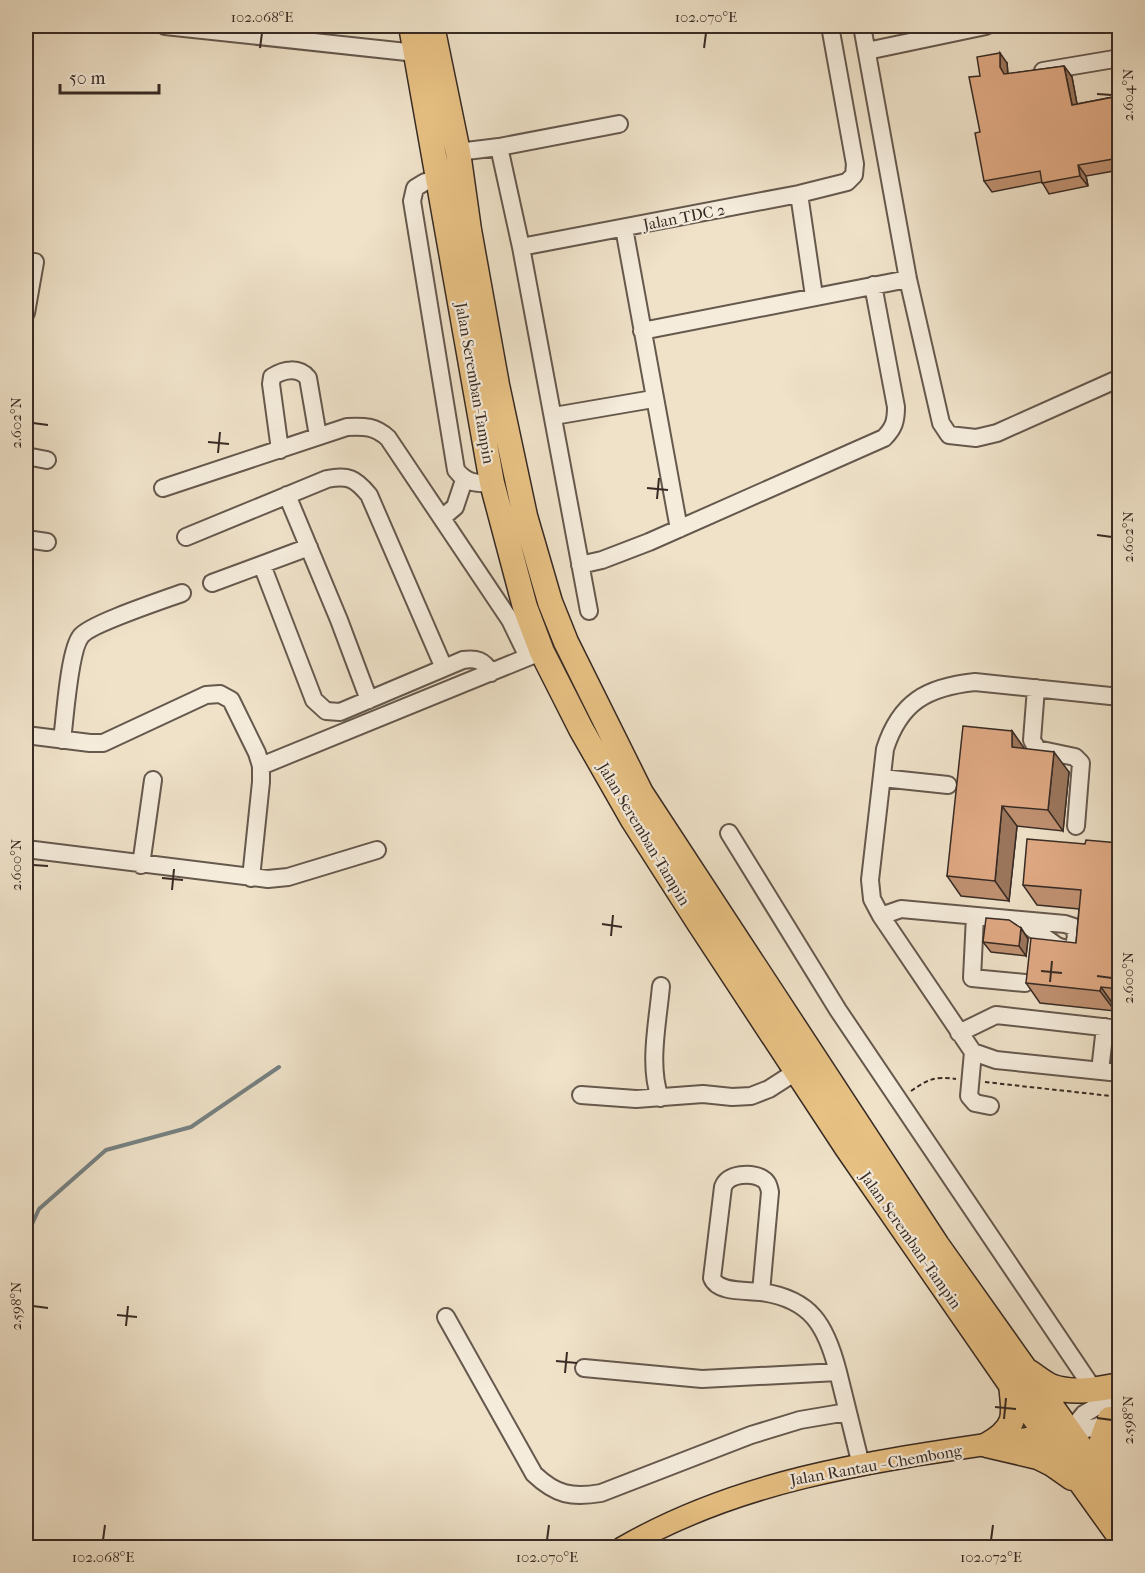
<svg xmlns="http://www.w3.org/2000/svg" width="1145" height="1573" viewBox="0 0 1145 1573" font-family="'IM FELL French Canon',serif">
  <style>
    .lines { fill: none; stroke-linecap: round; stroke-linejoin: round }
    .stream { stroke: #758182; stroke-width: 4 }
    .minor-casing { stroke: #65584d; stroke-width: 20 }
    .major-casing { stroke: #372a24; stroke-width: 24 }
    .highway-casing { stroke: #372a24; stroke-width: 27 }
    .path { stroke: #372a24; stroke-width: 2; stroke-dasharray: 4.5 3; stroke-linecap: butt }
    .minor { stroke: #f5ecdc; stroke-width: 16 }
    .major { stroke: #e8c184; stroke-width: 21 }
    .highway { stroke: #e8c184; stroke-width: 24 }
    .wall { fill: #c09171; stroke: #372a24; stroke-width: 1.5 }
    .shaded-wall { fill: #9c765c; stroke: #372a24; stroke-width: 1.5 }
    .building { fill: #dfa983; stroke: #372a24; stroke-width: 1.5 }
    .ticks { fill: none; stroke: #372a24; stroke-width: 2 }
    .labels { text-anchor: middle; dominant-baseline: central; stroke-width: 4.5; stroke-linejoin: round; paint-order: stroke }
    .street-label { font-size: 16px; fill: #372a24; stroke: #f5ecdc }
    .neatline { fill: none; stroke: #372a24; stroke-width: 2 }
    .ticks-label { font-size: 15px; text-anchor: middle; fill: #372a24 }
  </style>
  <rect width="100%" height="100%" fill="#efe2c9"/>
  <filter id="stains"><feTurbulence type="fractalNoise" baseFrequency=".00333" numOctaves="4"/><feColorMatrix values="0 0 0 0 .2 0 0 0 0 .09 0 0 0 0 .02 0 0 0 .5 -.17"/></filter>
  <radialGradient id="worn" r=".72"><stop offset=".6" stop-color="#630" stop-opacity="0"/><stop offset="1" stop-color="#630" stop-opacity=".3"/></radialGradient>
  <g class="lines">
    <path class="stream" d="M26 1237 39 1209 106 1150 191 1127 279 1067"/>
    <g class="minor-casing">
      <path id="minor" d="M165 26 416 53
        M862 26 908 279 941 423 949 435 976 438 997 433 1120 378
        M867 51 986 26
        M1043 71 1120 58
        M499 147 521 247 589 611
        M458 152 499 147 619 124
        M440 179 425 182 415 188 412 201 456 470C466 483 476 484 492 483
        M799 194 814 296
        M624 228 679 529
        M521 247 799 194 847 182 854 175 855 164 830 26
        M26 313 35 262
        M642 331 908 279
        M554 416 653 399
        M280 450 271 384 272 377C284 369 299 367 308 378L318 436
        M26 456 47 460
        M163 488 347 427C364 426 375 426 388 438L510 620 528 657
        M287 495 339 620 369 700
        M442 518 455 507 464 480
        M186 537 327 479C348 475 355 478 369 495L444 668
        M26 539 47 542
        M262 565 314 700 326 711 340 712 463 660C476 658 484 660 491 673
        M580 565 602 560 649 542 884 438C894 428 896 421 896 407L873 285
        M212 583 309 547
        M1036 688 1032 740 1037 749 1075 757 1081 763 1076 826
        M1120 697 975 682C927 687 900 702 885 749L870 880 872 899 881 916 973 1052 996 1060 1120 1073
        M26 735 90 743H103L206 695 220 694 231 700 257 753 261 766V782L251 878
        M62 740C65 719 69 650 81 636 90 624 163 600 182 593
        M261 766 538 653
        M882 778 948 785
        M729 833 838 1010 1094 1390
        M26 849 268 879 288 877 377 850
        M141 865 153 780
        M881 916 901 909 1065 924 1074 927 1076 936 1074 946 1066 949 1057 946 1020 920
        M975 916 972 978 1025 983
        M959 1033 996 1015 1120 1029
        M973 1052 969 1096 975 1103 990 1106
        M1100 1071 1105 1027
        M581 1095 636 1099 703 1094 732 1097 751 1096 769 1089 797 1071
        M660 1098C648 1065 658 1021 661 986
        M761 1292C746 1290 718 1293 712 1278L723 1187C728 1173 752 1172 763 1179 768 1182 769 1187 770 1192L761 1292C811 1299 826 1325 838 1372
        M446 1317 534 1474C556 1495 572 1498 601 1493L751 1435 800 1420 847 1412
        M584 1368 702 1379 838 1372 861 1465
        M1069 1432 1084 1414 1120 1393
        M1069 1432 1097 1427 1113 1417"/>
    </g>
    <g class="major-casing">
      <path id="major" d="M622 1548C758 1469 911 1457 1063 1433"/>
    </g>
    <g class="highway-casing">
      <path id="highway" d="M411 26 492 483 525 607 542 652 581 729 633 820 699 923 847 1148 1011 1385 1120 1537
        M432 26 458 152 469 230 497 385 525 516 550 602 566 642 641 793 937 1245 1120 1503
        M1029 1372C1037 1377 1045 1384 1053 1387 1074 1394 1099 1389 1120 1385
        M987 1445 1038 1457 1052 1464 1072 1478
        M987 1445C1017 1428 1015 1416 1011 1385
        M1103 1477C1097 1452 1100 1442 1110 1419"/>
    </g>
    <path class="path" d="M985 1082 1120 1097
      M911 1091C929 1079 934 1076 956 1079"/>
    <use href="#minor" class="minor"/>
    <use href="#major" class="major"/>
    <use href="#highway" class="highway"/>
  </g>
  <path class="wall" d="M1007 63 1008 74 1064 66 1072 77 1077 104 1119 96V170L1086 176 1088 186 1049 194 1042 182 992 192 984 181 980 132V76Z
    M1012 731 1024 749 1069 772 1063 831 1017 826 1009 901 961 896 947 876Z
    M1119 805V825L1114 817Z
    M1119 843V1008L1115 1007V1011L1040 1003 1026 983 1076 943 1079 909 1037 905 1023 885 1085 844Z
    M1021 928 1028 939 1026 956 991 952 983 942Z"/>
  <path class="shaded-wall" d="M1000 53 1007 63 1008 77 1004 74 1000 67Z
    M1064 66 1072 77 1079 115 1072 105Z
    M1078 165 1086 176 1088 186 1080 176Z
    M1012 731 1027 752 1012 747Z
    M1054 752 1069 772 1063 831 1048 810Z
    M1002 806 1017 826 1009 901 995 881Z
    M1021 928 1028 939 1026 956 1019 946Z
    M1101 987 1115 1007V1011L1100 991Z"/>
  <path class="building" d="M1000 53V67L1004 74 1064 66 1072 105 1119 96V158L1078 165 1080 176 1042 183 1040 171 984 181 975 133 980 132 969 77 980 76 977 57Z
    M963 726 1012 731V747L1054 752 1048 810 1002 806 995 881 947 876Z
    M1115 805H1119V818L1114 817Z
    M1027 839 1085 844 1086 840 1119 843V989L1101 987 1100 991 1026 983 1031 938 1076 943 1081 890 1023 885Z
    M986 918 1009 920 1021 928 1019 946 983 942Z"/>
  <path class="ticks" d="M260 48 262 33M704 48 706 33M1097 94 1112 95M33 423 48 425M208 442 229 444M218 453 220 432M647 488 668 490M657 499 659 478M1097 535 1112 537M33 865 48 866M162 878 183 880M172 890 174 869M602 924 622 927M611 936 613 915M1041 971 1062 973M1097 976 1112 978M1050 982 1052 961M33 1306 48 1308M117 1315 137 1317M126 1326 128 1306M556 1361 577 1363M565 1373 567 1352M995 1407 1016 1409M1097 1418 1112 1420M1004 1419 1006 1398M103 1540 105 1525M547 1540 549 1525M991 1540 993 1525"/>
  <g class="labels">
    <g class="street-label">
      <text transform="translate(684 217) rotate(-11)">Jalan TDC 2</text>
      <text transform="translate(475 383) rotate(80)">Jalan Seremban-Tampin</text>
      <text transform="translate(644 834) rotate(59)">Jalan Seremban-Tampin</text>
      <text transform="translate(911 1240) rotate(55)">Jalan Seremban-Tampin</text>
      <text transform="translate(876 1465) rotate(-10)">Jalan Rantau - Chembong</text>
    </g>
  </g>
  <rect width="1145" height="1573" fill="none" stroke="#efe2c9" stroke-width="66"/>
  <path d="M60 84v9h99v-9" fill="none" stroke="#372a24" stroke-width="3"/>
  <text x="69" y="84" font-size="18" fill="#372a24" stroke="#f5ecdc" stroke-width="4.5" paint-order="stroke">50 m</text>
  <rect x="33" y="33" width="1079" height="1507" class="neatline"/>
  <g class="ticks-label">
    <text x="262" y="22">102.068°E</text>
    <text x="706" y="22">102.070°E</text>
    <text transform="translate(1128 95) rotate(-90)" y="5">2.604°N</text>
    <text transform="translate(16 423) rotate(-90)" y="5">2.602°N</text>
    <text transform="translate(1128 537) rotate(-90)" y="5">2.602°N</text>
    <text transform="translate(16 865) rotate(-90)" y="5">2.600°N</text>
    <text transform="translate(1128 978) rotate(-90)" y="5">2.600°N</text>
    <text transform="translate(16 1306) rotate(-90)" y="5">2.598°N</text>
    <text transform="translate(1128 1420) rotate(-90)" y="5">2.598°N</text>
    <text x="103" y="1562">102.068°E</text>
    <text x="547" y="1562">102.070°E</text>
    <text x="991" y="1562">102.072°E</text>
  </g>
  <rect width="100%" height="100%" filter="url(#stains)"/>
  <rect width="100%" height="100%" fill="url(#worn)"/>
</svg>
